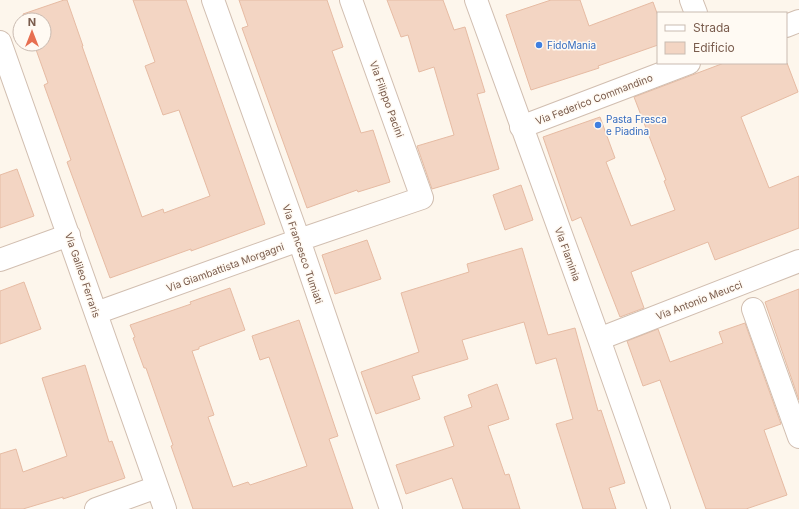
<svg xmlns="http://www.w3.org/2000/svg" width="799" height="509" viewBox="0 0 799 509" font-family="Inter,sans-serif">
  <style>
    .building { fill: #f3d5c3; stroke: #e6bba3 }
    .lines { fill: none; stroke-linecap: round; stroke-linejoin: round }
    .minor-casing { stroke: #d1beb0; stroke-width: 24 }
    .minor { stroke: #fff; stroke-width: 22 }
    .shop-dot { fill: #3f7fe0; stroke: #fffaf3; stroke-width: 1.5 }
    .labels { text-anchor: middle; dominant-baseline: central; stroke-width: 3; stroke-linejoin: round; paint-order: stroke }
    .shop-label { font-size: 10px; fill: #366cbe; stroke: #fffaf3; text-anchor: start }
    .street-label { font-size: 10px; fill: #7a5c4d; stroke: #fffaf3 }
  </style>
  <rect width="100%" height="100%" fill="#fdf6ec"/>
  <path class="building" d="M64 0H67L83 46H82L142 217 163 209 164 213 210 196 179 110 163 115 145 66 155 62 133 0H186L265 224 191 251V249L110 278 67 162 71 160 44 85 48 83 34 44H44V20H25L23 14Z
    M239 0H327L343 47 332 51 361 133 373 130 390 182 358 192 357 190 307 208 242 28 248 26Z
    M387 0H443L454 30 465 27 485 92 477 94 499 169 432 189 417 146 454 135 434 67 419 72 408 35 401 37Z
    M551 0H580L589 26 653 2 658 16V45L598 66 599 68 531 90 506 15Z
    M724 63H787L798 92 741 117 769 188 799 176V228L715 260 708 242 631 272 644 308 620 317 581 217 572 221 543 137 600 117 615 158 606 162 631 226 675 210 664 181 666 180 634 97Z
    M17 169 34 216 0 228V175Z
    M521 185 533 220 505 230 493 195Z
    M367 240 381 279 335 294 322 255Z
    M522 248 548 335 575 328 598 411 601 410 625 483 609 488 616 509H583L556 424 573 419 556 358 536 364 524 322 462 340 468 359 412 376 420 399 376 414 361 372 419 352 401 293 469 272 467 264Z
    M24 282 41 329 0 344V291Z
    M230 288 245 330 199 347V349L192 351 214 415 208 417 233 487 248 482 250 485 307 466 269 357 260 360 252 336 299 320 338 436 329 439 353 509H193L171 446 173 445 146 368H144L133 338 135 337 130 325 191 304 190 302Z
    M799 289V400L765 302Z
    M745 323 781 424 764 430 787 495 746 509H706L660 380 643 386 627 341 658 329 670 362 723 343 719 332Z
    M85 365 109 442 112 441 125 478 63 499V497L23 509H0V454L16 449 23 472 67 456 42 378Z
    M497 384 509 419 488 426 505 475 509 474 520 509H463L452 478 406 494 396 465 454 446 444 417 472 407 468 395Z"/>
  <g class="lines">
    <g class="minor-casing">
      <path id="minor" d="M213 0 299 240 391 509
        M476 0 599 339 659 509
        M691 0 696 13
        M786 26 799 21
        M0 42 165 509
        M521 127 689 63
        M0 260 69 235
        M753 309 799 437
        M96 313 299 240 422 198 351 0
        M599 339 799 261
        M96 509 157 487"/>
    </g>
    <use href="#minor" class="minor"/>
  </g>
  <g class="shop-dot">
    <circle cx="539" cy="45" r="4"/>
    <circle cx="598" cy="125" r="4"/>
  </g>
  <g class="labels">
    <g class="shop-label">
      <text x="547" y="45">FidoMania</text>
      <text x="606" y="119">Pasta Fresca<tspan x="606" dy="12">e Piadina</tspan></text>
    </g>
    <g class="street-label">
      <text transform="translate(387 99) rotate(70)">Via Filippo Pacini</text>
      <text transform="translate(594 99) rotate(-21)">Via Federico Commandino</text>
      <text transform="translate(303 254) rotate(71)">Via Francesco Tumiati</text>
      <text transform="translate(568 254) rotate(70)">Via Flaminia</text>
      <text transform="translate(225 267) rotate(-20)">Via Giambattista Morgagni</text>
      <text transform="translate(83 275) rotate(71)">Via Galileo Ferraris</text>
      <text transform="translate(699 300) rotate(-21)">Via Antonio Meucci</text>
    </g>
  </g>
  <rect x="657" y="12" width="130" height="52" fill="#fffaf3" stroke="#cabbb1"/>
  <rect x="665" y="25" width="20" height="6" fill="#ffffff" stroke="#cabbb1"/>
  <text x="693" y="32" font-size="12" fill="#7a5c4d">Strada</text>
  <rect x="665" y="42" width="20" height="12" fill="#f3d5c3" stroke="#cabbb1"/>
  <text x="693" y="52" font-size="12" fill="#7a5c4d">Edificio</text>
  <g transform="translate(32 32)"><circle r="19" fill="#fffaf3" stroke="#cabbb1"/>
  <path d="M0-3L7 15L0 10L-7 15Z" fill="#e76f51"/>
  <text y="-6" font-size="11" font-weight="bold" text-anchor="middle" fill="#7a5c4d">N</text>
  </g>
</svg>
